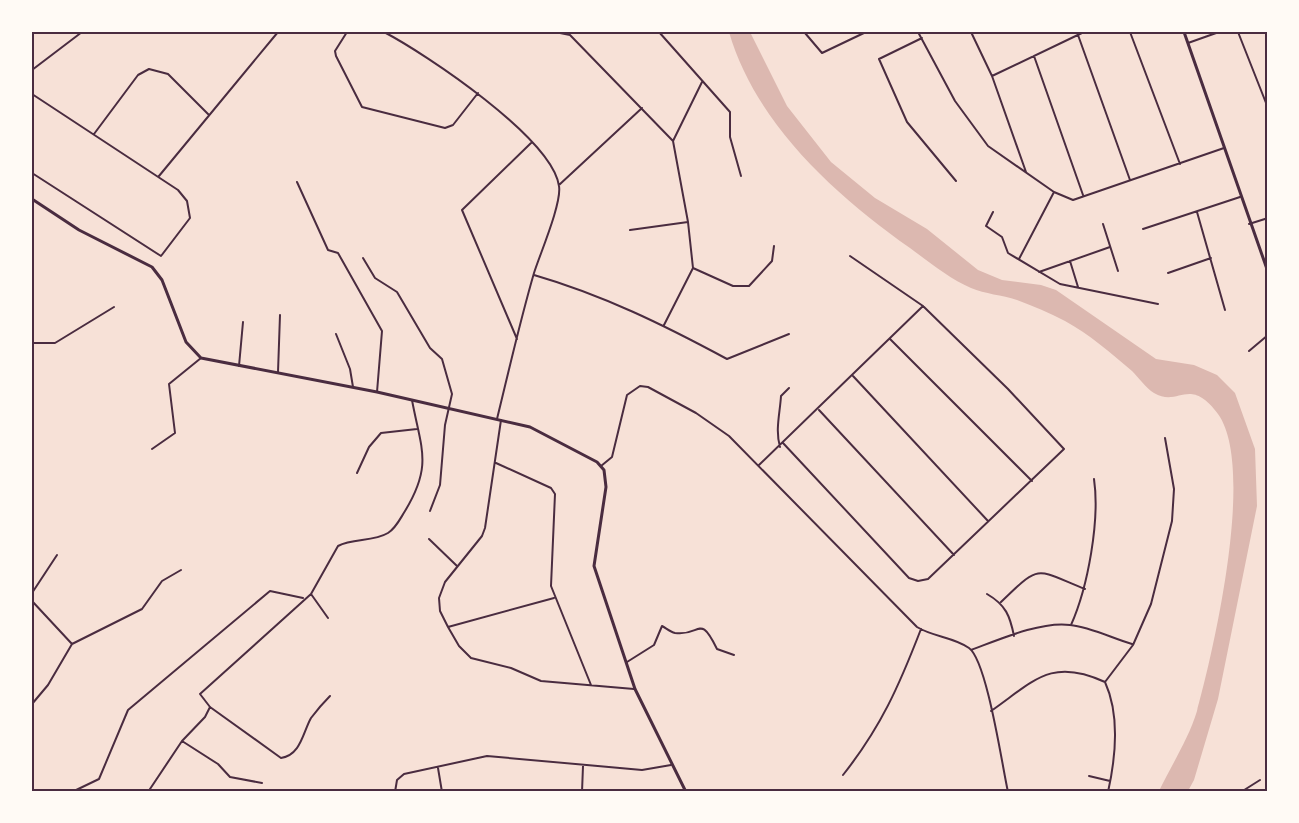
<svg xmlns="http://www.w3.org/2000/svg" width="1299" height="823" viewBox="0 0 1299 823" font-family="'Open Sans',sans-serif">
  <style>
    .water { fill: #dcb8b0 }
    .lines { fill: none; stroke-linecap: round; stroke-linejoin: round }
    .minor { stroke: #4a2c40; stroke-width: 2 }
    .tertiary { stroke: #4a2c40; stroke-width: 3 }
    .neatline { fill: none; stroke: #4a2c40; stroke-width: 2 }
  </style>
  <rect width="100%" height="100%" fill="#f7e1d7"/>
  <path class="water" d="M729 32H750L787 106 831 162 875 198 927 229 978 270 1002 280 1041 285 1056 290 1156 359 1194 365 1217 375 1235 393 1255 449 1257 506 1218 699 1194 780 1188 791H1159C1171 766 1189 738 1197 711 1214 649 1256 467 1218 414 1189 375 1179 408 1154 393 1146 388 1139 378 1132 371 1111 353 1089 334 1065 321 1050 313 1033 306 1017 300 1002 295 985 294 971 288 950 279 929 262 910 248 834 194 756 124 729 32Z"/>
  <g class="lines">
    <path class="minor" d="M347 32 335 51 336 56 362 107 445 128 453 125 478 93
      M384 32C426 54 552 138 559 186 562 203 540 254 534 273 520 321 509 370 497 419
      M555 32 570 35 673 141 688 222 693 268 664 325
      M659 32 730 112V137L741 176
      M798 32 805 33 822 53 866 32
      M918 32 955 101 988 146 1054 192 1073 200 1224 148
      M971 32 992 76 1026 172
      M1130 32 1180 164
      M1238 32 1268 108
      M1078 35 1130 180
      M922 38 879 59 907 122 956 181
      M1188 43 1219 32
      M1034 56 1083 195
      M32 70 82 32
      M992 76 1084 32
      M32 94 178 190 187 201 190 218 161 256 32 173
      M94 134 138 75 149 69 168 74 208 114
      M673 141 702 82
      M159 176 278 32
      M297 182 328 250 338 253 382 331 377 392
      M559 185 642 108
      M993 212 986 226 1002 237 1008 253 1060 284 1158 304
      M1197 212 1225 310
      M1103 224 1118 271
      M1249 224 1268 218
      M1143 229 1240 197
      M630 230 688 222
      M363 258 375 278 397 292 430 348 442 359 452 394 445 425 440 485 430 511
      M1019 259 1054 192
      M1070 261 1078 287
      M693 268 733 286H749L772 261 774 246
      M1039 272 1110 247
      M1168 273 1211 258
      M534 275C603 295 664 325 727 359L789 334
      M336 334 350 369 353 387
      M517 339 462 210 531 143
      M890 339 1032 481
      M32 343H55L114 307
      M1249 351 1268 335
      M239 366 243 322
      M278 372 280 315
      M853 376 988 521
      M819 410 954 555
      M501 420 485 528 482 536 445 582 439 598 440 611 448 627 459 646 471 658 511 668 541 681 634 689
      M783 443 909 578 918 581 928 579 1064 449 1008 389 923 306 850 256
      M780 447C775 430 780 413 781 396L789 388
      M152 449 175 433 169 384 201 358
      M496 463 551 488 555 494 551 586 591 685
      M759 465 923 306
      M601 466 612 457 627 395 640 386 648 387 696 413 729 436 917 627C933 637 954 637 969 648 987 661 1002 765 1008 792
      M357 473 369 447 381 433 417 429
      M429 539 457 566
      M32 593 57 555
      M311 594 328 618
      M987 594C1006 605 1010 616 1014 636
      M32 601 72 644
      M1001 602C1041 563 1035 569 1085 589
      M1071 625C1088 587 1100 520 1094 479
      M448 627 554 598
      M971 650C998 640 1041 621 1070 625 1090 627 1112 638 1132 644
      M627 662 654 645 662 626C666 628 670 632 675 633 701 637 699 612 717 649L734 655
      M1105 682 1133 645 1151 604 1172 521 1174 489 1165 438
      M330 696C323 703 317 710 311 718 303 732 301 755 281 758L210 707 200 694 311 594 338 546C353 538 373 542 388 533 396 528 400 519 405 511 433 465 421 449 412 400
      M32 704 48 685 72 644 142 609 162 581 181 570
      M991 711C1034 681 1051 657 1105 682 1120 715 1116 756 1108 792
      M182 741 218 764 230 777 262 783
      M438 768 442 792
      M843 775C881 727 899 686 921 629
      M1089 776 1110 781
      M72 792 99 779 128 710 270 591 303 598
      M148 792 182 741 205 717 210 707
      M395 792 397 780 404 774 487 756 642 770 671 765
      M582 792 583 766
      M1241 792 1260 780"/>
    <path class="tertiary" d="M1184 32 1268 272
      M32 199 79 230 152 267 162 280 186 342 201 358 377 392 530 427 597 462 604 470 606 487 594 566 635 689 686 792"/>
  </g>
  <rect width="1299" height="823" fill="none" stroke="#fffaf5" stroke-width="66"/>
  <rect x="33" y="33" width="1233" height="757" class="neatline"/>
</svg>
